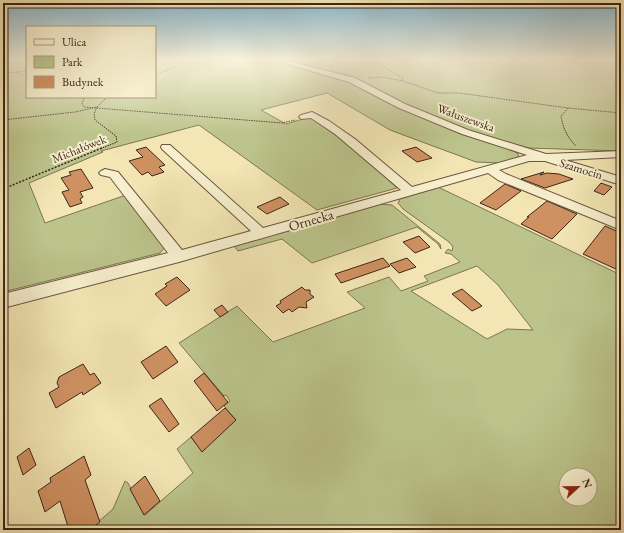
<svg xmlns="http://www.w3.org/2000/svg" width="624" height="533" viewBox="0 0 624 533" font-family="'EB Garamond',serif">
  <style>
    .green { fill: #bcc48c; stroke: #7d7552; fill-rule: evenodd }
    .building { fill: #cf9162; stroke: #3e2619 }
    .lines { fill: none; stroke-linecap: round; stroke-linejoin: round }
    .minor-casing { stroke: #6b5640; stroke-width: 2 }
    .path-far1 { stroke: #3e2619; stroke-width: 1; stroke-dasharray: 1.5 1; stroke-linecap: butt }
    .path { stroke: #3e2619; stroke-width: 1.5; stroke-dasharray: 2 1.5; stroke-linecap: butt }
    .minor { fill: #f7efce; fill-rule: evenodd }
    .labels { text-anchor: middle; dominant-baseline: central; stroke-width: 4; stroke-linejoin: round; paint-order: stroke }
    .far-street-label { font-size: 12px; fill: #3e2619; stroke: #f7efce }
    .street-label { font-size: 14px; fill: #3e2619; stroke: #f7efce }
  </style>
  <rect width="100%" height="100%" fill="#f3e6b4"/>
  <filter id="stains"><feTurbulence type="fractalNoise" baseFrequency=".005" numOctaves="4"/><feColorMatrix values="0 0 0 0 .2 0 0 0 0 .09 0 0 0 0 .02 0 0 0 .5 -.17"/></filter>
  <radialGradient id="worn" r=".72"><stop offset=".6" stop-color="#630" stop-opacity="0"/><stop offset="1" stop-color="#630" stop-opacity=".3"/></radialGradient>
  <path class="green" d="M3 59H27V97H155V59H269L330 75 353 83 511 149 519 155 516 158 501 163 476 162 390 130 327 93 261 110 286 124 310 117C343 136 370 163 397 188L317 210 199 125 101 151 103 152 29 183 45 223 126 195 166 246 160 253 3 292Z
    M277 59H621V151L529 148 490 138 445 122 400 103 359 80 347 75 323 71Z
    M438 187 621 275V530H89L113 509 125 481 128 483 145 515 193 473 177 449 191 437 202 451 236 420 224 406 230 401 226 395 224 396 179 343 237 306 273 342 365 308 347 292 389 277 401 291 428 281 424 276 460 262 451 254 445 253 448 249 452 251 453 247 449 242 403 209 398 203 400 199ZM477 266 498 285 533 330 507 329 487 339 411 291ZM566 475H590V499H566Z
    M379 204 392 205 440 244 441 249 438 244 417 227 312 263 282 239 238 251 234 246Z"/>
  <path class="building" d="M146 147 165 165 159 167 164 172 152 176 148 172 142 175 129 161 143 157 136 150Z
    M416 147 432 158 417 162 402 151Z
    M81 169 93 188 80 192 83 197 80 199 82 203 70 207 62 192 69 190 61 178 71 175 69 172Z
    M544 172 540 175 547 173 559 174 573 179 545 188 521 179Z
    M601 183 612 187 604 195 594 191Z
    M505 184 521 191 496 210 480 203Z
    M280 197 289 204 267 214 257 207Z
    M547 201 577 214 552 239 521 224 529 217H527Z
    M605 226 621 233V265L618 270 583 254Z
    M419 236 430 247 415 253 403 242Z
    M383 258 390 266 341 283 335 274Z
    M407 258 416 267 399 273 390 264Z
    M177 277 190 290 166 306 155 294 167 286 165 284Z
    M302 287 305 290H310V294L314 297 306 302 307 308 299 307 292 312 289 309 283 313 276 306 281 303 280 301Z
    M462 289 482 306 472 311 452 294Z
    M222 305 228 312 220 317 214 310Z
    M166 346 178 362 153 379 141 362Z
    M83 364 90 375 94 373 101 383 83 395 82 392 56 408 49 393 59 387 57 383 59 377Z
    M204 373 228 402 217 411 194 381Z
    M161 398 179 424 169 432 149 406Z
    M225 408 236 420 202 452 191 437Z
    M29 448 36 465 23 475 17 457Z
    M84 456 91 475 85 480 100 522 89 530H69L60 501 45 512 38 491 51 482 50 478Z
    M145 476 160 501 144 515 130 489Z"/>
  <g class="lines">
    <g class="minor-casing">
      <path id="minor" d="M270 59H281L355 78 405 104 468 130 546 154 621 151V157L565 160 621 177V185L545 161H529L499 170 506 174 621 221V230L498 180 488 173 179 262 3 308V294L168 253 110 177 101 175 99 173 101 171 105 169 118 172 182 250 251 231 162 149 161 147 162 145H170L263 228 401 190 335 134 311 118 301 119 299 117 301 115 312 112 329 121 355 139 412 187 527 155 462 134 399 108 349 82Z"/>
    </g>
    <path class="path-far1" d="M318 59 323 63
      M371 59 402 78 403 81 438 93H459L568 108 621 113
      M331 66 345 59
      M16 72 27 71
      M3 73 16 72 27 77
      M155 75 194 59
      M368 78 382 77 403 81
      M82 97 84 98 82 104 84 107 282 123 295 120
      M97 107 94 114 95 120 116 136 117 142 100 149
      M568 108 561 116C563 128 567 137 576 146
      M3 120 75 112 97 107 107 97"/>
    <path class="path" d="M3 189 102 148"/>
    <use href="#minor" class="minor"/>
  </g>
  <linearGradient id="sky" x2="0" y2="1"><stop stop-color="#89b9d0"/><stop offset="0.44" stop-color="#faf4dd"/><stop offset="1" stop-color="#faf4dd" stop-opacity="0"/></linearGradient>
  <rect width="624" height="134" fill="url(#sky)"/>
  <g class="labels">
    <g class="far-street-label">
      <text transform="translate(466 118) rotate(20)">Wałuszewska</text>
      <text transform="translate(79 149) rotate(-22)">Michałówek</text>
      <text transform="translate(581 169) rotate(17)">Szamocin</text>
    </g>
    <g class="street-label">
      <text transform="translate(311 220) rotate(-16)">Ornecka</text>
    </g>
  </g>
  <rect width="624" height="533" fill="none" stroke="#f3e6b4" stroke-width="16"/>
  <rect x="4" y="4" width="616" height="525" fill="none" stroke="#3e2619" stroke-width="2"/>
  <rect x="8" y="8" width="608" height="517" fill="none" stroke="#3e2619"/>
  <rect x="26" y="26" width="130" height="72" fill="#f7efce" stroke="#ad9f86"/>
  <rect x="34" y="39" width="20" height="6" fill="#f7efce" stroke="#ad9f86"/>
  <text x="62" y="46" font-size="12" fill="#3e2619">Ulica</text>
  <rect x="34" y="56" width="20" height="12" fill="#bcc48c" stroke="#ad9f86"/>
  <text x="62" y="66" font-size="12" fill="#3e2619">Park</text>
  <rect x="34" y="76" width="20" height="12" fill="#cf9162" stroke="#ad9f86"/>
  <text x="62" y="86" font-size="12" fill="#3e2619">Budynek</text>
  <g transform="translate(578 487) rotate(68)"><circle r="19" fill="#f7efce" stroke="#ad9f86"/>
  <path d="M0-3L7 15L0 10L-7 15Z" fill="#8f2418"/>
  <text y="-6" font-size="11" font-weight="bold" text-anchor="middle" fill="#3e2619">N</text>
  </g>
  <rect width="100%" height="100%" filter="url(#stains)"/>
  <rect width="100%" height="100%" fill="url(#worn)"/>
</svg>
